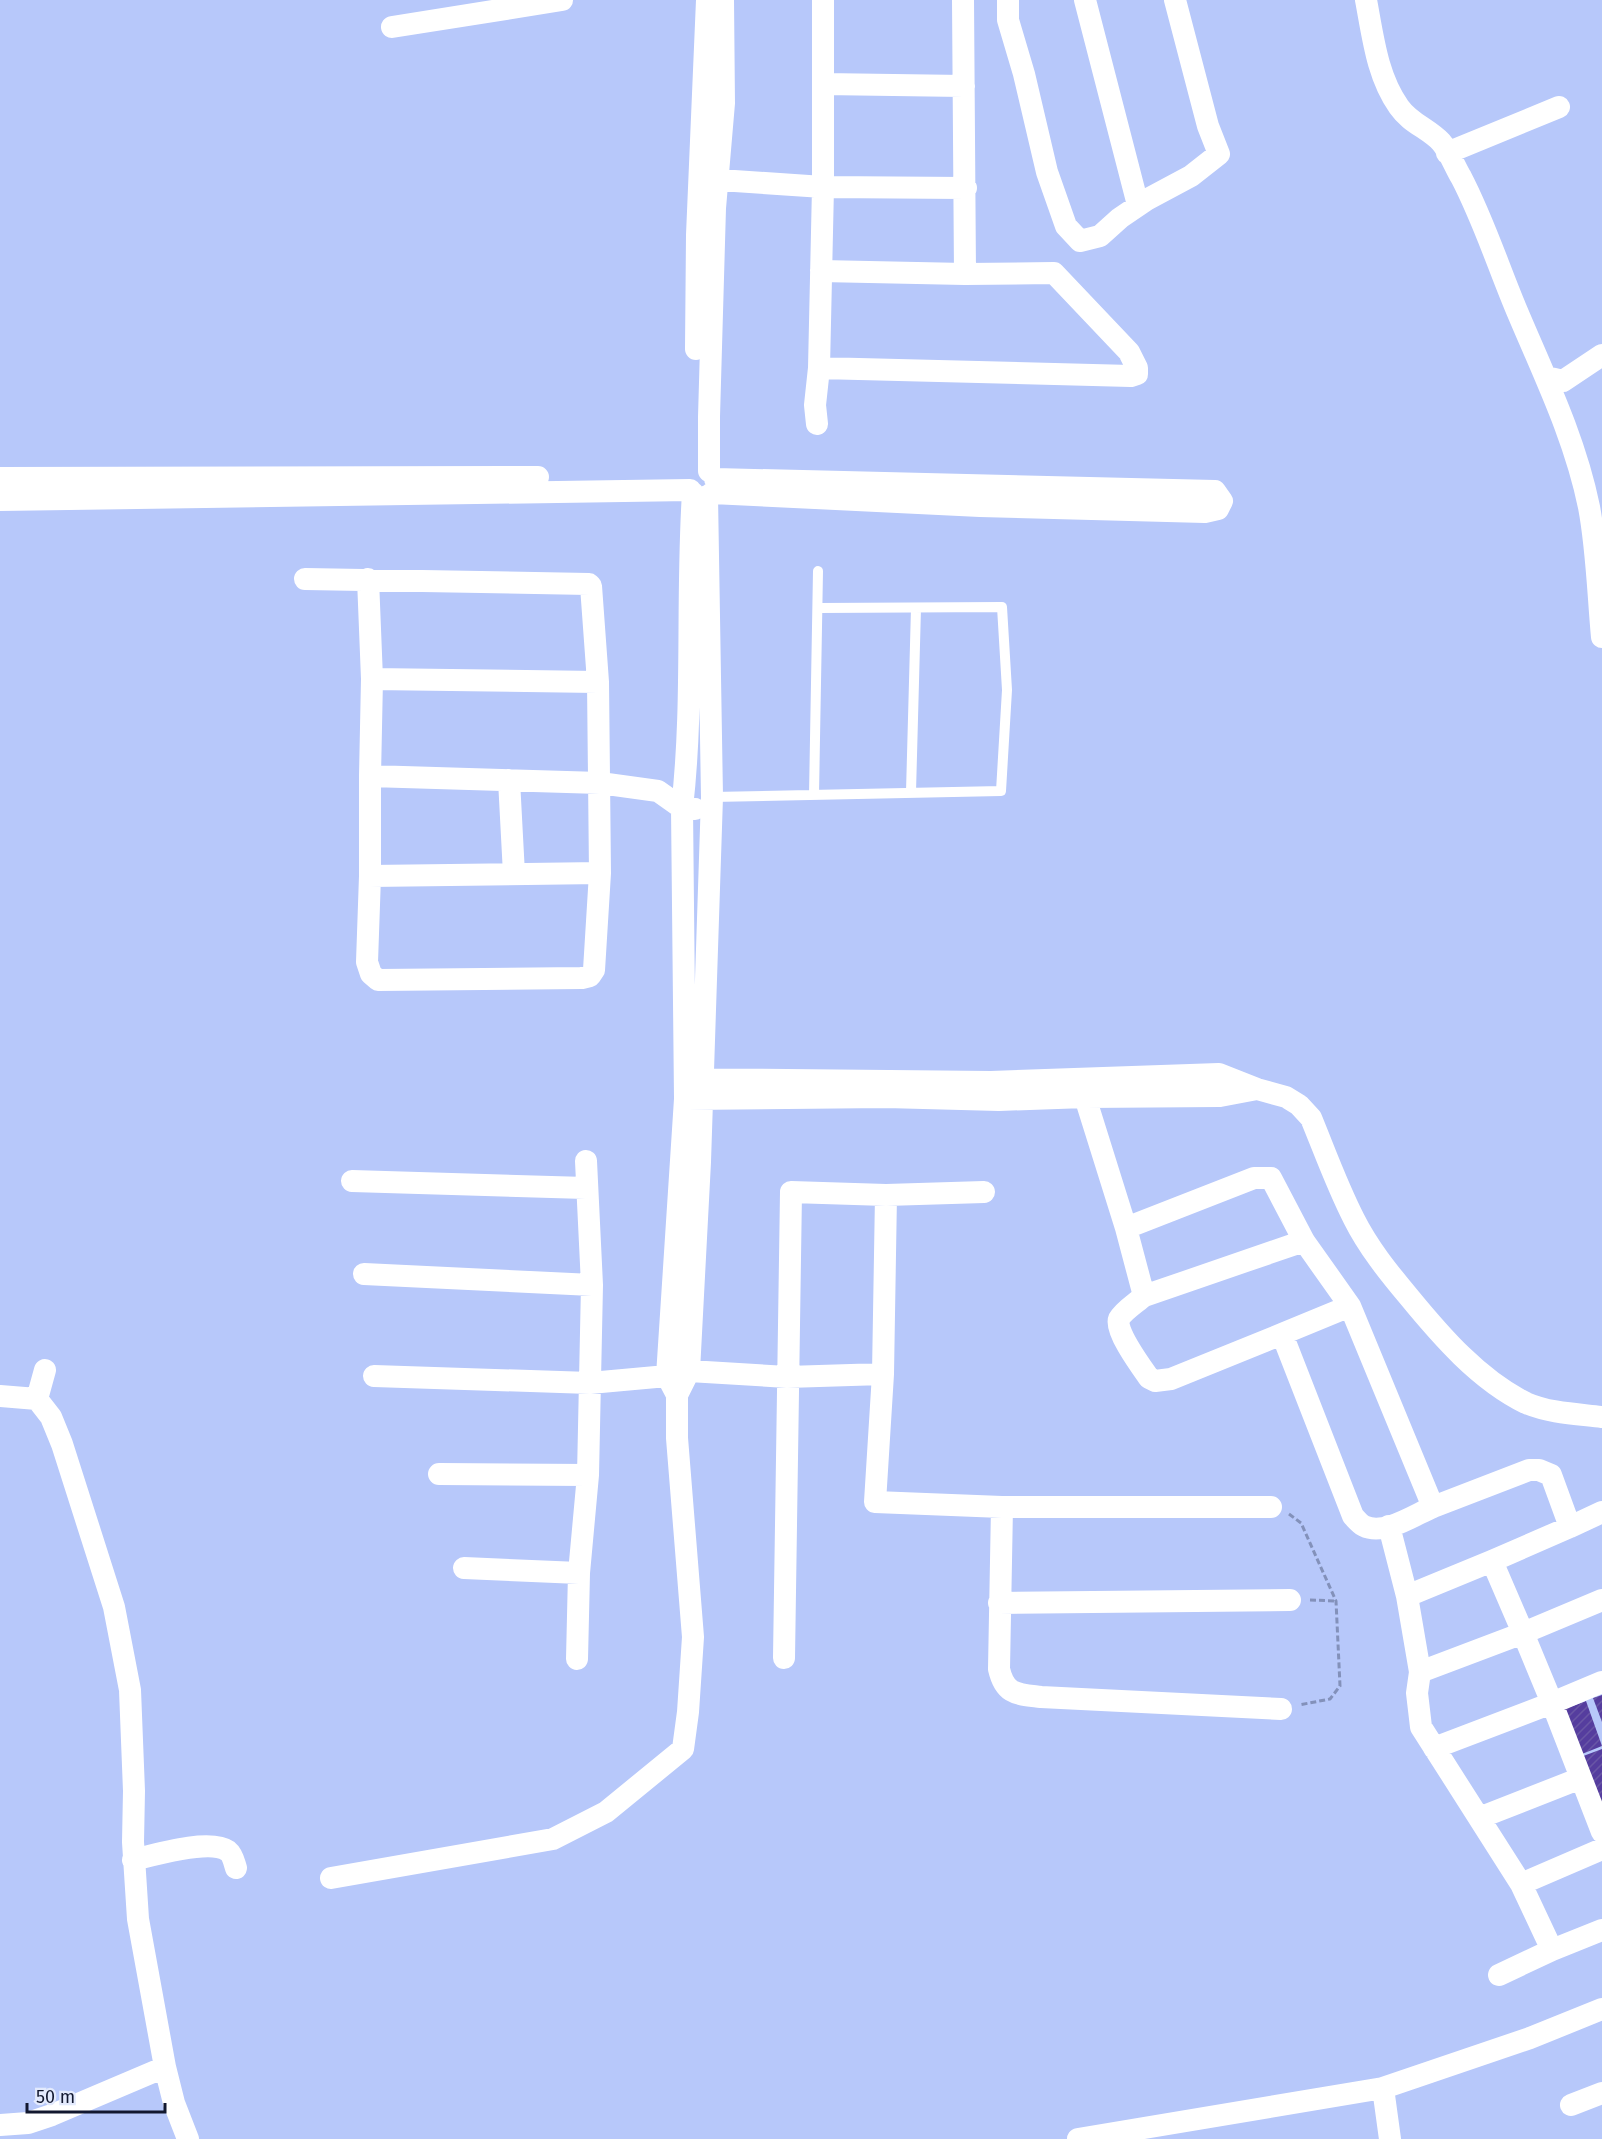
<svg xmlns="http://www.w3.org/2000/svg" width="1602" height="2139" viewBox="0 0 1602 2139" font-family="'Fira Sans',sans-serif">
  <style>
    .building { fill: url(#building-hatch) }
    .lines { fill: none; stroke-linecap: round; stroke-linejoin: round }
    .path { stroke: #8391ba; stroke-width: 3; stroke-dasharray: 6 3; stroke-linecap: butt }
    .service { stroke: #fff; stroke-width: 10 }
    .minor { stroke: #fff; stroke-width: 22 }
  </style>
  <defs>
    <pattern id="building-hatch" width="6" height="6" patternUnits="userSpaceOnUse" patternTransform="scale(1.5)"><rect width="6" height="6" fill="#553d9e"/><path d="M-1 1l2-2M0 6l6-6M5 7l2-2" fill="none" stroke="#6956a5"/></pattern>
  </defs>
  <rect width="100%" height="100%" fill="#b7c8fa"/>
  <path class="building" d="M1602 1695V1722L1593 1698Z
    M1586 1701 1602 1746 1577 1756 1559 1711Z
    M1602 1749V1818L1578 1758Z"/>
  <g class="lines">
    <path class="path" d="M1289 1514 1301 1523 1336 1601 1340 1686 1330 1699 1299 1705
      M1310 1600 1336 1601"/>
    <path class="service" d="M911 792 916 608
      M814 795 818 571
      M712 797 1001 791 1007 690 1002 607 819 608"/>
    <path class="minor" d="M963 0 965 274
      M1008 0V20L1024 74 1047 172 1066 226 1080 241 1100 236 1120 218 1148 199 1191 176 1219 154 1208 126 1175 0
      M1085 0 1138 205
      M1366 0C1373 37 1377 76 1399 107 1410 123 1429 129 1441 142 1449 151 1455 167 1461 177 1484 221 1498 266 1517 311 1544 375 1575 438 1589 507 1597 549 1598 594 1602 637
      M392 27 562 0
      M823 84 964 86
      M1447 153 1559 107
      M705 179 823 187 966 188
      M696 349 697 235 707 0
      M819 368 1131 376 1137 374V368L1129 352 1054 273 965 274 821 271
      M1546 377 1563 381 1602 355
      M817 424 815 405 819 368 823 187V0
      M709 471V417L715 208 724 103 723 0
      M0 478 538 477
      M693 493C686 598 694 704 682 808L685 1099 667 1376 677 1395 689 1371 700 1162 712 797 707 496
      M712 493 980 506 1205 512 1218 509 1222 501 1215 491 715 479
      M0 500 690 490
      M305 579 589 584 591 586 598 682 372 679 370 776 600 783 658 791 682 808 695 809
      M368 579 372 679
      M370 776V876L367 962 371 974 378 980 582 978 590 976 594 970 600 873 598 682
      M509 780 514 874
      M370 876 600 873
      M689 1079 991 1082 1219 1074 1257 1089 1286 1097 1299 1105 1311 1118C1325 1152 1337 1186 1354 1219 1368 1247 1388 1272 1409 1297 1441 1336 1479 1380 1526 1403 1549 1413 1577 1414 1602 1417
      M1085 1097 1126 1228 1254 1178H1271L1304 1241 1350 1306 1433 1507 1529 1470H1539L1551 1475 1570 1527 1602 1512
      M687 1099 886 1097 999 1100 1085 1097 1220 1096 1257 1089
      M352 1181 586 1188
      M886 1195 883 1374 875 1502 1002 1507H1271
      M1126 1228 1144 1296C1136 1303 1123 1311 1119 1319 1114 1330 1142 1368 1149 1378L1155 1381 1171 1379 1282 1334
      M364 1274 592 1285
      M1144 1296 1304 1241
      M1350 1306 1282 1334 1353 1516C1356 1519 1360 1524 1364 1526 1384 1536 1414 1515 1433 1507
      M374 1376 590 1383 667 1376 689 1371 787 1377 883 1374
      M0 1396 37 1399 51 1417 62 1444 114 1607 130 1690 134 1791 133 1842 138 1919 165 2067 174 2103 188 2139
      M37 1399 45 1370
      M439 1474 588 1475
      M1002 1507 999 1669C1005 1695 1017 1694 1041 1697L1281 1709
      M1389 1526 1407 1596 1420 1672 1417 1693 1421 1727 1521 1884 1552 1950 1602 1930
      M464 1568 579 1573 588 1475 592 1285 586 1161
      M1407 1596 1492 1561 1570 1527
      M1602 1600 1523 1633 1552 1703 1602 1682
      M999 1603 1290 1600
      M784 1658 791 1192 886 1195 984 1192
      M577 1659 579 1573
      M1420 1672 1523 1633 1492 1561
      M1434 1748 1552 1703 1602 1832
      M1479 1818 1581 1778
      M133 1860C154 1855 210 1838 228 1851 233 1855 234 1862 236 1868
      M331 1878 553 1839 606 1812 683 1749 688 1712 693 1637 677 1438V1395
      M1521 1884 1602 1849
      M1499 1975 1552 1950
      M1383 2088 1390 2139
      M1571 2105 1602 2093
      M0 2125 28 2123 52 2115 165 2067
      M1078 2139 1383 2088 1530 2038 1602 2009"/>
  </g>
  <path d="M27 2103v9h138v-9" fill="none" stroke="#12182f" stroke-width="3"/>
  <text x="36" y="2103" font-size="18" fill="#12182f" stroke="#e3eafd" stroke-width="4.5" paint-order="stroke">50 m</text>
</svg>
